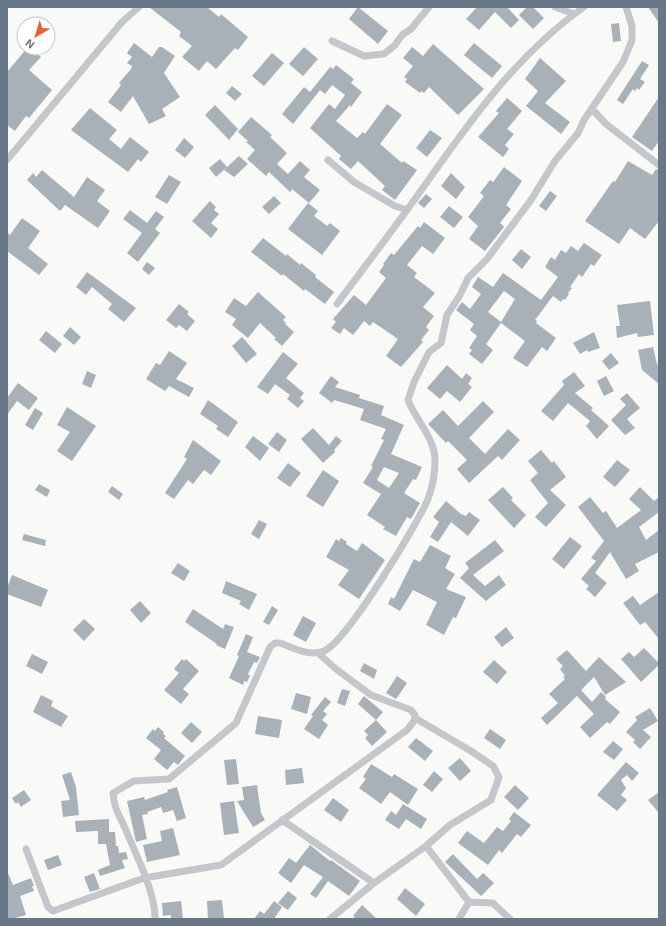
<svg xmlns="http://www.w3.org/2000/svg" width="666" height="926" viewBox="0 0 666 926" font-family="'Exo 2',sans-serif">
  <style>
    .building { fill: #a9b1b8; fill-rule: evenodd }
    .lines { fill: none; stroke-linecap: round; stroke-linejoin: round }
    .minor { stroke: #c3c6cb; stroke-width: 7 }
  </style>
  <rect width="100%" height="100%" fill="#f9f9f7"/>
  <path class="building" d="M149 7H207L219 17 221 14 248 37 238 50 235 48 216 69 207 61 199 71 182 57 192 46 179 36 181 32Z
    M358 7 388 31 378 44 349 19Z
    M477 7H507L519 20 511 28 495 12 479 30 466 19Z
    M527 7H533L544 18 533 29 519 15Z
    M648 7H659V23Z
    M619 23 621 41 613 42 611 24Z
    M134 43 152 57 159 47H162L175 56 164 73 180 97 162 109 166 116 149 124 133 96 121 112 108 102 121 85 119 83 131 69 132 66 127 63 132 57 127 53Z
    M474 43 502 66 492 78 464 55Z
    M433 44 484 89 458 115 429 87 424 93 421 91 420 93 405 82 407 79 404 77 413 66 403 58 412 47 423 56Z
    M304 47 318 59 303 76 289 64Z
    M27 48H30L41 57 29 70 52 90 29 118 26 116 15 131 7 125V72Z
    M272 53 284 63 264 86 252 76Z
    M540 58 566 81 545 103 570 122 561 134 526 106 538 91 525 79Z
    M642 61 649 65 640 79 645 82 639 90 637 88 635 91 633 89 623 104 617 100Z
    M336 65 354 79 351 83 362 92 351 107 350 105 336 121 357 138 363 132 365 134 387 104 402 115 380 144 402 163 403 161 417 170 395 200 382 190 385 186 358 161 351 169 339 159 341 156 310 128 329 104 335 109 345 95 332 85 325 94 320 90 293 124 282 114 304 87 310 92 330 67 333 69Z
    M232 86 242 94 235 101 226 93Z
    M659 97V141L652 151 632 137Z
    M507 98 522 111 507 129 514 134 505 145 509 149 503 157 478 137 499 113 496 111Z
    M215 105 238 129 229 140 205 115Z
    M90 108 117 130 109 139 121 149 130 137 149 152 141 162 138 159 128 172 71 130Z
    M251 117 272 135 270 137 287 153 277 164 288 174 300 161 310 170 304 177 320 190 309 203 292 189 290 192 269 172 266 176 247 159 255 150 246 142 248 141 238 132Z
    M430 130 442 138 427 157 416 148Z
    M184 138 194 147 185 158 175 150Z
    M239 156 248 164 234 177 224 170Z
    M220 159 227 167 216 177 209 168Z
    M628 161 652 175 656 169 659 170V221L645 239 630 228 619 244 585 221 613 181 615 182Z
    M504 167 522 181 506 205 511 209 500 223 504 227 485 251 469 239 478 226 468 217 484 196 480 193 490 180 493 182Z
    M42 170 74 197 87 177 105 190 97 201 110 211 98 228 65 205 60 211 27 180 33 173 36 177Z
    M451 173 465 187 456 199 441 186Z
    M169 175 181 182 167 204 155 197Z
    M550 191 557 196 546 211 539 206Z
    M426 194 432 199 424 208 418 203Z
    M274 196 281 203 269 214 262 207Z
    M210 201 216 207 214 210 219 214 211 223 218 229 211 238 192 221Z
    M308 203 318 211 314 216 327 226 330 223 340 231 322 255 288 229Z
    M449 206 463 217 454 228 440 217Z
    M130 210 147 223 156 211 164 217 155 229 160 233 138 262 127 253 142 233 123 219Z
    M22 218 40 231 28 248 48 264 39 275 7 251V232L10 235Z
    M424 222 445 238 433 254 422 246 407 265 417 273 414 277 435 293 423 307 434 316 426 327 429 330 421 340 423 342 401 367 386 356 398 339 373 322 370 326 364 321 353 335 344 328 340 334 331 328 336 322 333 319 354 295 366 305 386 278 379 272 384 265 383 264 391 253 394 255 418 226 420 228Z
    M263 238 286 256 287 254 300 265 301 263 316 275 315 277 334 292 325 304 305 289 304 291 283 274 282 276 251 252Z
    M584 243 602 255 594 266 591 264 582 277 579 274 570 287 572 288 568 293 569 294 565 300 563 299 561 302 553 296 535 320 537 321 536 323 556 338 547 351 542 347 527 367 513 358 525 341 501 323 486 344 493 350 482 364 469 354 472 350 469 348 477 336 470 330 474 324 456 310 462 302 470 309 481 294 472 287 478 277 493 287 503 273 541 300 558 277 545 267 551 257 555 260 561 250 566 253 571 246 578 251ZM504 291 515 299 501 322 488 312Z
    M521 249 531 257 522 269 512 260Z
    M147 262 155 268 149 275 142 269Z
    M87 272 136 308 124 322 108 309 112 304 92 287 86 295 76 287Z
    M258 292 286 317 283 320 286 323 285 324 294 332 282 346 274 339 276 338 260 323 248 338 232 325 236 319 225 312 234 298 246 306Z
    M650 301 654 335 638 337 637 333 617 338 616 326H620L617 305Z
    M179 304 189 312 187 314 195 321 187 331 179 325 176 328 166 320Z
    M70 327 81 337 74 345 63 336Z
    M46 331 62 344 55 353 39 340Z
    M594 332 600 348 588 352 587 350 580 354 573 343Z
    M242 337 257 354 246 363 232 346Z
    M653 347 657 364 659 366V384L642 370 638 350Z
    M169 351 187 363 176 379 194 388 189 397 169 386 165 391 146 379 156 363 160 365Z
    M283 352 298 364 286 378 304 393 300 398 304 401 298 408 287 399 290 395 275 384 268 394 257 387Z
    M611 353 619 363 609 370 602 361Z
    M447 365 462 379 466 373 472 378 468 384 472 387 460 402 447 391 440 399 427 388Z
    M87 371 96 375 91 388 82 384Z
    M574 372 585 386 575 393 593 408 591 410 609 426 597 439 586 426 590 421 568 403 553 421 541 411 564 385 562 381Z
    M331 376 339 382 335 387 360 395 359 398 384 406 381 415 404 425 391 454 422 467 416 480 413 479 404 493 420 503 411 519 407 517 396 536 383 529 385 527 367 515 381 494 363 483 373 467 371 466 384 440 381 439 386 429 360 420 364 409 334 400 332 403 319 393ZM384 467 399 473 389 488 377 480Z
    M606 376 614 391 604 396 597 381Z
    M18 383 38 398 29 410 17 401 7 415V398Z
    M627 393 640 408 627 419 635 428 625 435 611 420 626 405 620 399Z
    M208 400 238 422 228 437 216 429 218 426 200 414Z
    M483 401 494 412 469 438 485 454 508 429 520 440 502 460 498 456 469 483 457 469 467 460 448 441 446 443 428 424 443 410 458 426Z
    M67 407 96 426 72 461 57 451 70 432 57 425Z
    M35 408 43 413 33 430 25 425Z
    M313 428 329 445 336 436 342 441 334 450 335 452 323 463 301 439Z
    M277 432 287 440 279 452 268 444Z
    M253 436 269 448 260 461 245 447Z
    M193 440 221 461 211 475 204 470 193 484 188 480 174 499 165 493 187 459 184 457Z
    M541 450 552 463 554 461 566 477 550 490 566 505 546 527 535 517 548 503 530 480 538 473 528 461Z
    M617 460 630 470 615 487 603 477Z
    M288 463 301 473 290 487 277 478Z
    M323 470 339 481 323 507 306 496Z
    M39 484 50 490 47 497 35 490Z
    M112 486 123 494 119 500 108 492Z
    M503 487 513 498 511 500 526 515 514 528 488 500Z
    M640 487 654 501 659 497V512L639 527 646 540 659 530V552L635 564 639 571 626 579 610 552 595 573 607 583 595 597 586 589 589 586 581 579 596 561 591 558 604 541 578 507 590 497 603 513 606 511 617 528 641 510 629 499Z
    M446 501 461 514 466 516 469 512 480 520 468 536 451 522 438 542 430 537 439 522 433 517Z
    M259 520 267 524 259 539 251 534Z
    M24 534 46 540 45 546 22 540Z
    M570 537 582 546 564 569 552 559Z
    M341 538 347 542 346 544 357 551 362 543 385 560 359 599 338 585 349 570 326 557 336 539 339 541Z
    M495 540 504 551 473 575 485 586 499 575 506 585 486 601 460 578 469 568 465 563Z
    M430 545 451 556 445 568 455 574 446 589 466 597 456 618 453 617 444 635 426 625 437 602 413 590 400 611 388 604 391 597 394 599 414 559 420 562Z
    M178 563 190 571 184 581 171 573Z
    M12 575 48 590 41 607 7 594V588Z
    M226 581 257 594 249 610 239 604 241 601 222 593Z
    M659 592V639L645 622 640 625 623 603 633 596 640 605Z
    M140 601 151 613 141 623 130 610Z
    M272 606 278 610 269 625 263 622Z
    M193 609 223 629 225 624 234 627 225 649 216 645 217 644 185 622Z
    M303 616 316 623 306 642 293 635Z
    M84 619 95 629 84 641 73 630Z
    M506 627 514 638 502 647 494 637Z
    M246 634 253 637 247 652 260 657 257 663 254 662 248 674 250 676 247 682 244 681 243 685 229 678 239 656 237 655Z
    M644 648 659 663V665L641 682 621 659 629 652 634 657Z
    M567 650 586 671 599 657 626 682 605 695 594 677 581 690 592 702 601 692 606 697 605 699 620 712 610 724 607 722 590 738 580 727 594 714 577 696 547 725 541 718 558 703 549 694 565 679 563 677 565 676 560 669 563 666 556 659Z
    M32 654 48 662 42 674 26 666Z
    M182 659 184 661 186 659 199 671 183 689 189 694 181 704 164 690 179 673 174 669Z
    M494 660 507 672 497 684 483 672Z
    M364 663 377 670 374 679 360 671Z
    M397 676 407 683 396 699 386 693Z
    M342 689 350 691 345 706 337 703Z
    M296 693 311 697 307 714 291 709Z
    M41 695 53 701 51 706 68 716 61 727 33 712Z
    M364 696 383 712 376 720 358 704Z
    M325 697 331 702 323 711 327 714 322 720 328 725 319 739 304 729 313 716 311 715Z
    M650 708 658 721 643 730 651 737 640 749 633 742 635 740 626 732 637 720 635 717Z
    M258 716 282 720 279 738 255 734Z
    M376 720 387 732 372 746 365 738 368 735 364 731Z
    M191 722 202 732 192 743 181 733Z
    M158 727 164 732 163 734 166 736 164 738 185 756 178 765 174 762 167 770 154 759 161 750 146 738 153 729 155 731Z
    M490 729 506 740 500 749 484 738Z
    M416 738 433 751 425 761 408 747Z
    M613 741 623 749 614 760 603 752Z
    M460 758 471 771 460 781 448 768Z
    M236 759 239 784 227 785 224 760Z
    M626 762 639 773 632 781 627 775 621 780 626 788 621 795 627 800 617 811 597 795Z
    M371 764 392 777 394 774 418 789 408 805 390 792 381 804 359 788 366 779 363 777Z
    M302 768 304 783 286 785 285 770Z
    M434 771 443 779 432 792 423 785Z
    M71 772 76 787 79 815 63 817 61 801 70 800 62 775Z
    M257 785 261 813 265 820 253 827 237 801 244 800 242 787Z
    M515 785 529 798 518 810 504 797Z
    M177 787 186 818 177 821 173 810 163 813 161 807 147 812 148 814 142 815 147 839 136 842 127 801 144 797 145 800 168 792 167 790Z
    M24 790 31 800 21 807 18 802 16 804 12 798Z
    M659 792V813L648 800Z
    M333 798 349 810 341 822 324 810Z
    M234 801 239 833 224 835 220 803Z
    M403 804 427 819 421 829 406 819 399 829 385 820 391 811 396 815Z
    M514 812 531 825 521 837 517 834 502 853 499 850 488 865 458 843 467 831 484 843 497 827 503 831 511 821 509 819Z
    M109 819V832H115L116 846H118L119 853 126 852 128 859 122 860 125 868 100 876 98 870 110 865 106 844H98V831L76 832 75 821Z
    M173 828 180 855 147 862 143 845 162 841 160 831Z
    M310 845 330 861 331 860 360 881 349 896 328 881 316 898 310 894 323 877 304 865 291 883 278 873 289 858 296 863Z
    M453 854 477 879 483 873 494 883 481 896 445 862Z
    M58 855 62 865 48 870 44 860Z
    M7 871 13 885 31 878 34 886H32L34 891 20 896 26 915 11 919H7Z
    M94 873 100 889 90 892 84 877Z
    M405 888 425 904 416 916 397 899Z
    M288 891 297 898 288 910 278 903Z
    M222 900 224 918 208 919 207 901Z
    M181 901 183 919H171V915L163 916 162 903Z
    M274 901 282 907 274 919H254L260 911 264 914Z
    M362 905 377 919H356L353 916Z"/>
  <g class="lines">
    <path class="minor" d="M555 7 574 14
      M332 41 364 56 384 54 395 45 402 35 411 29 429 7
      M592 109 606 124 659 165
      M7 160 122 22 139 7
      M328 160 354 182 395 206 407 210
      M337 304C363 269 389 235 415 199 464 130 513 57 584 7
      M282 820 374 883
      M426 846 469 902 459 919
      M26 849 48 907 53 911 144 878 221 865 407 730 414 721 415 715 411 710 371 695 336 669 318 653
      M469 902 493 903 510 919
      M155 919C156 893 135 853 125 828 119 815 114 808 113 793L134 781 169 779 236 723 270 647 275 643H280C294 648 309 657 324 651 347 641 417 525 428 499 433 486 435 473 435 460 435 438 415 419 408 400L414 382 429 352 441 343 447 315 460 295 468 278 487 259 531 200 555 161 578 133 584 120 623 62 632 40V26L626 7
      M330 919 374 883 426 846 450 825 491 800 499 777 493 766 471 751 415 718"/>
  </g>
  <rect width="666" height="926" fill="none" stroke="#697888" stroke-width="16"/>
  <g transform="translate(36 36) rotate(218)"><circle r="19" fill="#ffffff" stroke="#c3c9cf"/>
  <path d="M0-3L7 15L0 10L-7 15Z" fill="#e06631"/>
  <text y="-6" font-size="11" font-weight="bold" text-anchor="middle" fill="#697888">N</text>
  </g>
</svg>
